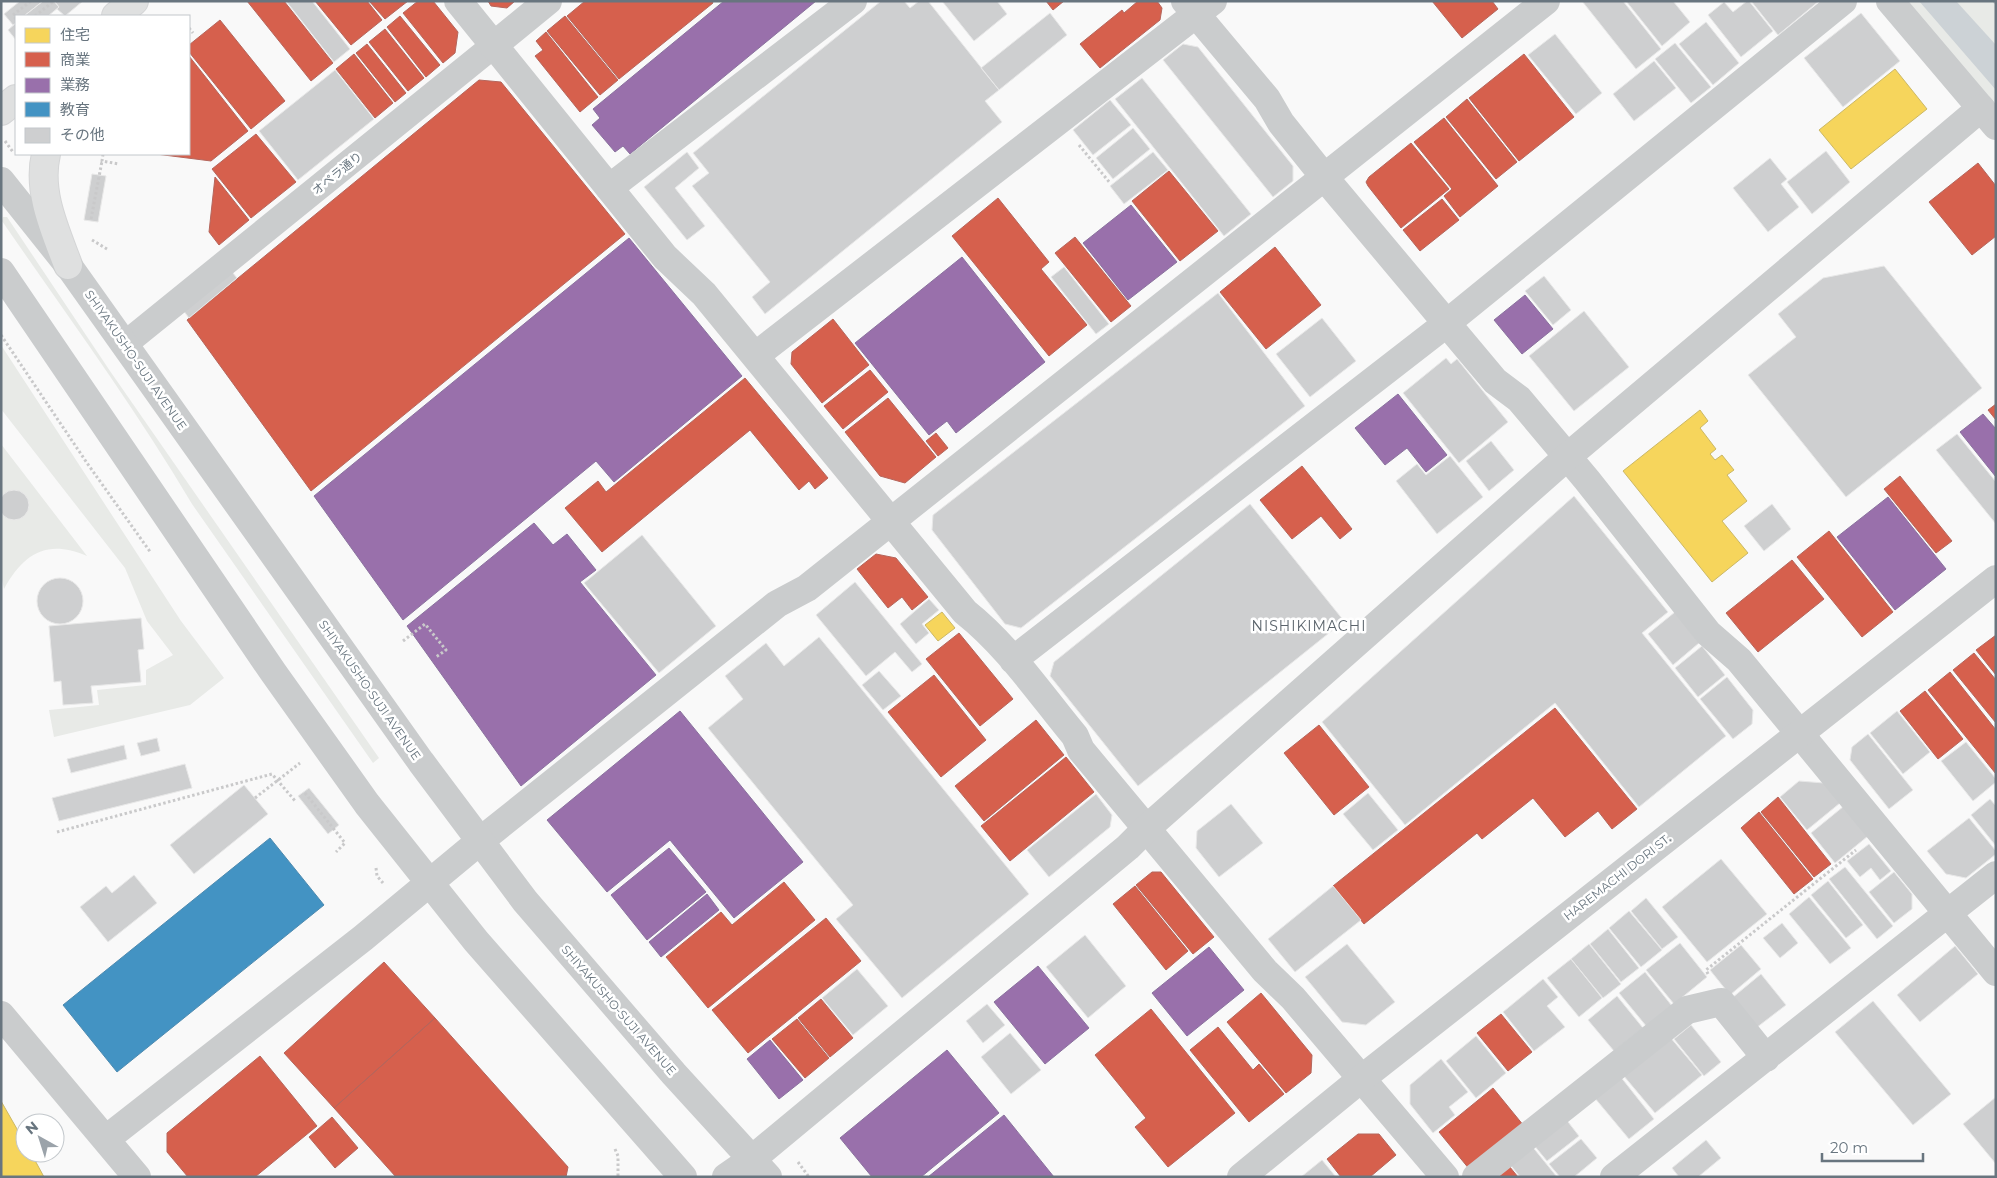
<svg xmlns="http://www.w3.org/2000/svg" width="1997" height="1178" viewBox="0 0 1997 1178" font-family="Montserrat,'Noto Sans JP',sans-serif">
  <style>
    .green { fill: #e8eae7 }
    .water { fill: #ccd2d6 }
    .homes { fill: #f6d55c; stroke: #cbb866 }
    .shops { fill: #d6604d; stroke: #b5665c }
    .offices { fill: #9970ab; stroke: #8a729e }
    .schools { fill: #4393c3; stroke: #4e8aaf }
    .building { fill: #cecfd0; stroke: #e8e8e8 }
    .lines { fill: none; stroke-linecap: round; stroke-linejoin: round }
    .primary-casing { stroke: #d4d5d6; stroke-width: 30 }
    .path { stroke: #c9c9ca; stroke-width: 3; stroke-dasharray: 2.5 2.5; stroke-linecap: butt }
    .pedestrian { stroke: #cacccd; stroke-width: 26 }
    .minor { stroke: #cacccd; stroke-width: 28 }
    .tertiary { stroke: #cacccd; stroke-width: 28 }
    .primary { stroke: #dfe0e0; stroke-width: 28 }
    .labels { text-anchor: middle; dominant-baseline: central; stroke-width: 5; stroke-linejoin: round; paint-order: stroke }
    .street-label { font-size: 12px; fill: #68757f; stroke: #fff }
    .neighbourhood-label { font-size: 14px; letter-spacing: 1px; fill: #5a636b; stroke: #fff }
  </style>
  <rect width="100%" height="100%" fill="#f9f9f9"/>
  <path class="green" d="M1905 1H1996V107Z
    M3 217H7L110 371 379 758 373 763 192 504C134 406 66 314 2 221Z
    M1 345 181 621 224 678 190 705 54 737 49 710 99 705 97 690 146 685V670L173 655 147 621 125 568 1 409Z
    M1 444 87 556C47 539 24 553 4 589L1 575Z"/>
  <path class="water" d="M1919 1H1956L1996 45V90Z"/>
  <path class="homes" d="M1895 69 1927 109 1851 169 1819 130Z
    M1700 410 1708 421 1700 428 1716 449 1710 454 1715 460 1722 455 1734 470 1727 475 1747 501 1722 521 1748 553 1712 582 1623 471Z
    M942 612 955 628 938 641 925 625Z
    M1 1101 25 1143V1153H31L44 1177H1Z"/>
  <path class="shops" d="M247 1H284L333 63 311 81Z
    M315 1H367L382 20 351 45Z
    M369 1H408L385 19Z
    M418 1H433L458 32 455 53 443 63 403 13Z
    M488 1H515L507 8 491 6Z
    M585 1H712L713 3 619 79 567 16Z
    M1046 1H1064L1053 10Z
    M1138 1H1157L1162 8 1160 20 1100 68 1080 44 1122 10 1124 13Z
    M1432 1H1492L1498 9 1462 38Z
    M400 16 440 65 426 77 387 27Z
    M565 16 618 80 600 95 547 31Z
    M220 20 285 101 251 129 189 52V45Z
    M385 29 424 78 408 91 369 42Z
    M546 32 598 97 580 112 535 56 543 50 536 41Z
    M367 44 406 93 395 102 356 53Z
    M354 54 393 103 375 118 336 69Z
    M1524 54 1574 117 1519 161 1469 98Z
    M189 56 248 131 211 161 156 154H189Z
    M479 80 501 82 625 234 311 491 187 320Z
    M1467 99 1517 162 1496 179 1446 117Z
    M1444 118 1498 186 1460 217 1444 196 1452 189 1414 142Z
    M256 134 296 182 251 218 212 169Z
    M1411 143 1449 189 1401 228 1368 186 1366 182 1369 177Z
    M1978 163 1996 186V236L1972 255 1929 202Z
    M1169 171 1218 231 1180 261 1132 201Z
    M215 177 249 220 219 245 209 232Z
    M998 198 1049 262 1041 269 1087 325 1049 356 952 236Z
    M1442 199 1459 220 1420 251 1403 230Z
    M1075 237 1131 306 1111 322 1055 253Z
    M1275 247 1321 305 1266 349 1220 292Z
    M833 319 869 365 822 403 791 364 792 352Z
    M870 370 888 392 843 429 824 406Z
    M745 378 828 478 815 489 809 481 799 490 750 430 602 552 565 508 598 481 606 492Z
    M888 398 936 457 905 483 880 476 845 432Z
    M1996 404V420L1988 410Z
    M936 433 948 448 938 456 926 441Z
    M1302 466 1352 529 1340 539 1321 516 1292 539 1260 500Z
    M1900 476 1952 541 1936 553 1884 489Z
    M1829 531 1893 612 1862 637 1797 557Z
    M876 554 896 558 928 597 912 610 902 597 888 608 857 569Z
    M1792 560 1824 599 1758 652 1726 613Z
    M959 633 1013 699 980 726 926 659Z
    M1996 635V675L1976 650Z
    M1974 653 1996 680V723L1953 670Z
    M1950 672 1996 730V774L1928 690Z
    M934 675 986 740 941 777 888 712Z
    M1925 691 1963 739 1938 759 1900 711Z
    M1555 708 1637 809 1612 829 1598 811 1565 837 1533 798 1482 839 1477 833 1364 924 1333 886Z
    M1036 720 1064 755 984 821 955 786Z
    M1319 725 1369 787 1334 815 1284 753Z
    M1066 757 1094 792 1010 861 981 826Z
    M1778 797 1831 864 1814 877 1761 812Z
    M1759 812 1813 879 1794 894 1741 828Z
    M1152 872H1161L1214 937 1193 954 1136 885Z
    M784 882 815 920 708 1008 666 957 721 912 732 925Z
    M1135 886 1188 951 1166 970 1113 904Z
    M826 918 861 961 748 1053 712 1010Z
    M384 962 435 1018 334 1108 284 1053Z
    M1261 993 1312 1055 1311 1073 1286 1093 1227 1022Z
    M821 999 853 1038 830 1057 798 1018Z
    M1151 1009 1235 1113 1168 1167 1135 1127 1146 1118 1095 1055Z
    M1501 1014 1532 1052 1508 1071 1477 1033Z
    M435 1018 568 1167 566 1177H396L334 1108Z
    M797 1019 829 1058 805 1078 772 1039Z
    M1218 1027 1253 1070 1259 1064 1284 1094 1249 1122 1190 1050Z
    M260 1056 317 1126 255 1177H188L167 1152V1133Z
    M1493 1088 1524 1126 1470 1170 1439 1132Z
    M332 1117 358 1148 335 1168 309 1137Z
    M1358 1134H1379L1396 1155 1370 1177H1341L1327 1159Z
    M1505 1161 1518 1177H1486Z"/>
  <path class="offices" d="M724 1H816L630 154 623 146 615 152 592 125 600 118 593 109Z
    M1131 205 1177 262 1128 300 1083 243Z
    M629 238 742 376 614 482 596 461 403 620 314 496Z
    M962 257 1045 362 956 433 947 421 929 435 855 343Z
    M1525 295 1553 329 1522 354 1494 320Z
    M1398 394 1447 455 1426 472 1407 448 1385 465 1355 428Z
    M1983 414 1996 429V477L1960 432Z
    M1888 497 1946 569 1895 610 1837 537Z
    M534 523 553 545 567 534 596 570 580 582 656 675 521 786 407 626Z
    M680 711 803 862 734 918 670 840 607 892 547 820Z
    M669 848 706 892 647 940 611 895Z
    M707 894 719 910 661 957 649 942Z
    M1209 947 1244 990 1187 1036 1152 993Z
    M1038 966 1089 1028 1045 1064 994 1002Z
    M770 1040 803 1080 779 1099 747 1059Z
    M947 1050 999 1113 921 1177H872L840 1138Z
    M1004 1115 1054 1177H928Z"/>
  <path class="schools" d="M270 838 324 905 117 1072 63 1005Z"/>
  <path class="building" d="M20 1H43L24 16H16V23L13 25 4 14Z
    M43 1H54L59 7 48 16H24Z
    M54 1H83L65 16 57 9 59 7Z
    M286 1H312L350 49 334 62Z
    M881 1H904L910 8 919 1H928L999 90 985 101 1002 122 765 314 752 297 770 282 692 186 709 173 693 153Z
    M942 1H997L1007 14 974 41Z
    M1582 1H1623L1661 49 1636 69Z
    M1626 1H1673L1690 22 1662 46Z
    M1747 1H1749L1773 31 1741 57 1708 15 1724 2 1733 12Z
    M1751 1H1819L1778 35Z
    M1050 13 1067 35 999 90 981 68Z
    M1861 13 1900 61 1843 107 1804 58Z
    M1706 22 1739 63 1713 85 1679 44Z
    M16 23V40L8 30Z
    M1555 34 1602 93 1576 114 1528 55Z
    M1675 43 1711 87 1691 103 1655 59Z
    M1183 44 1198 47 1293 166V181L1273 197 1163 60Z
    M1654 61 1676 88 1634 121 1613 94Z
    M335 70 374 119 298 180 259 131Z
    M1142 78 1251 214 1224 236 1115 99Z
    M1110 100 1131 125 1093 155 1073 130Z
    M1133 128 1150 149 1113 179 1096 158Z
    M1826 151 1850 182 1812 214 1787 182Z
    M687 152 699 168 675 188 705 226 687 240 644 187Z
    M1153 152 1168 170 1124 204 1110 186Z
    M1770 158 1787 179 1781 184 1799 207 1768 232 1733 188Z
    M92 174 106 176 98 222 84 220Z
    M1884 266 1982 388 1846 497 1748 375 1796 337 1778 314 1823 278Z
    M228 267 237 278 189 318 180 306Z
    M1064 267 1109 324 1096 334 1051 277Z
    M1544 276 1571 310 1553 325 1525 291Z
    M1218 293 1305 406 1021 628 1005 624 932 530 933 515Z
    M1584 311 1629 367 1574 411 1529 356Z
    M1322 318 1356 361 1310 397 1276 354Z
    M1446 358 1451 364 1457 359 1508 422 1459 463 1403 393Z
    M1957 434 1996 482V524L1936 450Z
    M1491 441 1514 470 1489 491 1466 461Z
    M1450 456 1483 497 1437 534 1396 481 1417 464 1426 475Z
    M-1 505a15 15 0 1 1 30 0a15 15 0 1 1-30 0Z
    M1574 496 1668 612 1642 633 1726 736 1639 807 1555 703 1405 825 1322 722Z
    M1250 504 1344 621 1138 786 1050 676 1054 662Z
    M1772 504 1791 529 1764 551 1744 526Z
    M642 535 716 626 659 673 584 583Z
    M37 601a23 23 0 1 1 46 0a23 23 0 1 1-46 0Z
    M855 582 922 664 912 672 895 652 866 676 816 615Z
    M929 599 939 610 922 624 929 633 916 644 900 624Z
    M1675 612 1699 643 1673 665 1648 634Z
    M141 618 144 649 138 650 141 682 91 686 93 703 63 705 61 681 54 682 49 626Z
    M819 637 1029 894 902 998 836 919 853 905 708 728 743 699 725 676 766 643 784 666Z
    M1702 646 1725 675 1698 697 1675 668Z
    M879 671 901 696 883 710 862 685Z
    M1727 677 1753 710 1752 724 1733 739 1700 699Z
    M1897 711 1930 752 1903 774 1870 733Z
    M1868 734 1913 790 1889 809 1850 760 1852 747Z
    M157 738 160 751 141 756 137 743Z
    M1966 742 1996 779V782L1973 801 1941 761Z
    M124 745 127 759 71 773 67 759Z
    M185 764 192 788 59 821 52 798Z
    M1799 781 1824 783 1840 803 1807 830 1780 797Z
    M244 785 268 814 194 874 170 845Z
    M309 788 339 825 328 834 298 796Z
    M1368 793 1398 830 1373 850 1343 814Z
    M1096 794 1112 815 1110 827 1049 877 1027 850Z
    M1990 799 1996 806V846L1971 815Z
    M1231 804 1263 843 1219 877 1196 848 1197 831Z
    M1844 806 1868 836 1835 863 1811 833Z
    M1969 818 1996 851V854L1966 878 1946 874 1927 851Z
    M1869 844 1891 871 1880 880 1871 868 1860 877 1847 861Z
    M1721 859 1767 914 1707 962 1662 907Z
    M1845 867 1893 926 1877 939 1829 879Z
    M1894 872 1912 894V909L1894 923 1869 892Z
    M134 875 157 903 108 942 80 907 106 886 112 893Z
    M1828 881 1863 925 1846 938 1811 895Z
    M1333 886 1361 920 1295 972 1268 939Z
    M1809 897 1851 948 1830 964 1789 914Z
    M1646 898 1678 937 1662 949 1631 911Z
    M1629 911 1662 950 1641 967 1609 928Z
    M1782 923 1798 943 1780 958 1763 938Z
    M1608 929 1639 968 1621 982 1590 944Z
    M1085 935 1126 986 1088 1018 1046 967Z
    M1680 943 1707 977 1674 1004 1646 970Z
    M1347 944 1395 1002 1366 1025 1342 1022 1305 977Z
    M1589 944 1621 984 1603 998 1571 959Z
    M1741 945 1761 969 1730 995 1710 970Z
    M1955 946 1978 974 1920 1022 1897 995Z
    M1571 959 1602 998 1579 1017 1547 978Z
    M857 969 888 1006 853 1035 822 998Z
    M1645 972 1672 1006 1647 1027 1619 993Z
    M1761 974 1786 1005 1756 1028 1732 998Z
    M1543 979 1558 997 1547 1006 1565 1027 1534 1051 1503 1012Z
    M1617 996 1643 1028 1614 1051 1588 1020Z
    M1873 1001 1951 1094 1913 1125 1835 1032Z
    M987 1004 1005 1025 983 1043 966 1021Z
    M1691 1025 1721 1062 1704 1076 1674 1039Z
    M1010 1033 1041 1070 1011 1094 981 1057Z
    M1476 1036 1506 1073 1476 1098 1446 1061Z
    M1670 1037 1702 1075 1655 1113 1623 1075Z
    M1441 1059 1468 1092 1449 1107 1455 1115 1433 1133 1410 1104V1085Z
    M1620 1076 1654 1119 1629 1139 1594 1097Z
    M1996 1097V1164L1963 1124Z
    M1565 1118 1579 1136 1547 1161 1533 1144Z
    M1581 1139 1597 1158 1574 1177H1560L1549 1164Z
    M1706 1140 1721 1158 1698 1177H1679L1672 1168Z
    M1531 1145 1557 1177H1520L1509 1163Z
    M1322 1160 1336 1177H1301Z"/>
  <g class="lines">
    <g class="primary-casing">
      <path id="primary" d="M116 16 134 1
        M1 111 16 99
        M46 154C37 192 55 230 68 265"/>
    </g>
    <path class="path" d="M1994 1 1996 4
      M35 16 54 1
      M16 19 13 15 31 1
      M189 28 193 33
      M5 141 13 152
      M1079 145 1110 183
      M103 154 102 161 119 164
      M91 219 102 161
      M92 240 107 249
      M1 335 87 463 151 553
      M403 641 425 624 446 650 436 657
      M305 793 345 843 336 852
      M255 798 300 763
      M57 832 272 774 296 802
      M376 868 377 876 383 883
      M1708 974 1706 970 1856 850
      M615 1149 618 1156V1177
      M798 1162 809 1177"/>
    <path class="pedestrian" d="M125 344 493 46"/>
    <path class="minor" d="M458 1 665 257 704 294 965 612C1008 646 1040 694 1075 736L1081 750 1265 971 1293 998 1445 1177
      M1185 1 1267 99 1281 123 1325 178 1495 381 1519 399 1587 480 1708 633 1739 660 1996 972
      M1890 1 1996 126
      M493 46 548 1
      M609 188 853 1
      M755 356 1213 1
      M1013 660 1437 331 1843 1
      M480 841 777 604 807 588 1546 1
      M1476 1177 1687 1010 1721 1002 1766 1058
      M1614 1177 1996 875"/>
    <path class="tertiary" d="M1 181 68 265 421 762 525 901 674 1074 768 1177
      M1 272 273 672 367 804 476 941 683 1177
      M1 1015 137 1177
      M106 1139 363 938 480 841
      M726 1177 752 1159 1128 847 1146 829 1567 457 1981 108
      M1241 1177 1361 1079 1996 579"/>
    <use href="#primary" class="primary"/>
  </g>
  <g class="labels">
    <g class="street-label">
      <text transform="translate(337 173) rotate(-39)">オペラ通り</text>
      <text transform="translate(136 360) rotate(55)">SHIYAKUSHO-SUJI AVENUE</text>
      <text transform="translate(370 690) rotate(55)">SHIYAKUSHO-SUJI AVENUE</text>
      <text transform="translate(1617 877) rotate(-38)">HAREMACHI DORI ST.</text>
      <text transform="translate(619 1010) rotate(49)">SHIYAKUSHO-SUJI AVENUE</text>
    </g>
    <g class="neighbourhood-label">
      <text x="1309" y="626">NISHIKIMACHI</text>
    </g>
  </g>
  <rect width="1997" height="1178" fill="none" stroke="#68757f" stroke-width="5"/>
  <rect x="15" y="15" width="175" height="140" fill="#ffffff" stroke="#c3c8cc"/>
  <rect x="25" y="28" width="25" height="15" fill="#f6d55c" stroke="#c3c8cc"/>
  <text x="60" y="40" font-size="15" fill="#68757f">住宅</text>
  <rect x="25" y="52" width="25" height="15" fill="#d6604d" stroke="#c3c8cc"/>
  <text x="60" y="65" font-size="15" fill="#68757f">商業</text>
  <rect x="25" y="78" width="25" height="15" fill="#9970ab" stroke="#c3c8cc"/>
  <text x="60" y="90" font-size="15" fill="#68757f">業務</text>
  <rect x="25" y="102" width="25" height="15" fill="#4393c3" stroke="#c3c8cc"/>
  <text x="60" y="115" font-size="15" fill="#68757f">教育</text>
  <rect x="25" y="128" width="25" height="15" fill="#cecfd0" stroke="#c3c8cc"/>
  <text x="60" y="140" font-size="15" fill="#68757f">その他</text>
  <g transform="translate(40 1138) rotate(321)"><circle r="24" fill="#ffffff" stroke="#c3c8cc"/>
  <path d="M0-4L9 19L0 12L-9 19Z" fill="#9ba3aa"/>
  <text y="-8" font-size="14" font-weight="bold" text-anchor="middle" fill="#68757f">N</text>
  </g>
  <path d="M1822 1153v8h101v-8" fill="none" stroke="#68757f" stroke-width="2.5"/>
  <text x="1830" y="1153" font-size="15" fill="#68757f" stroke="#ffffff" stroke-width="4" paint-order="stroke">20 m</text>
</svg>
